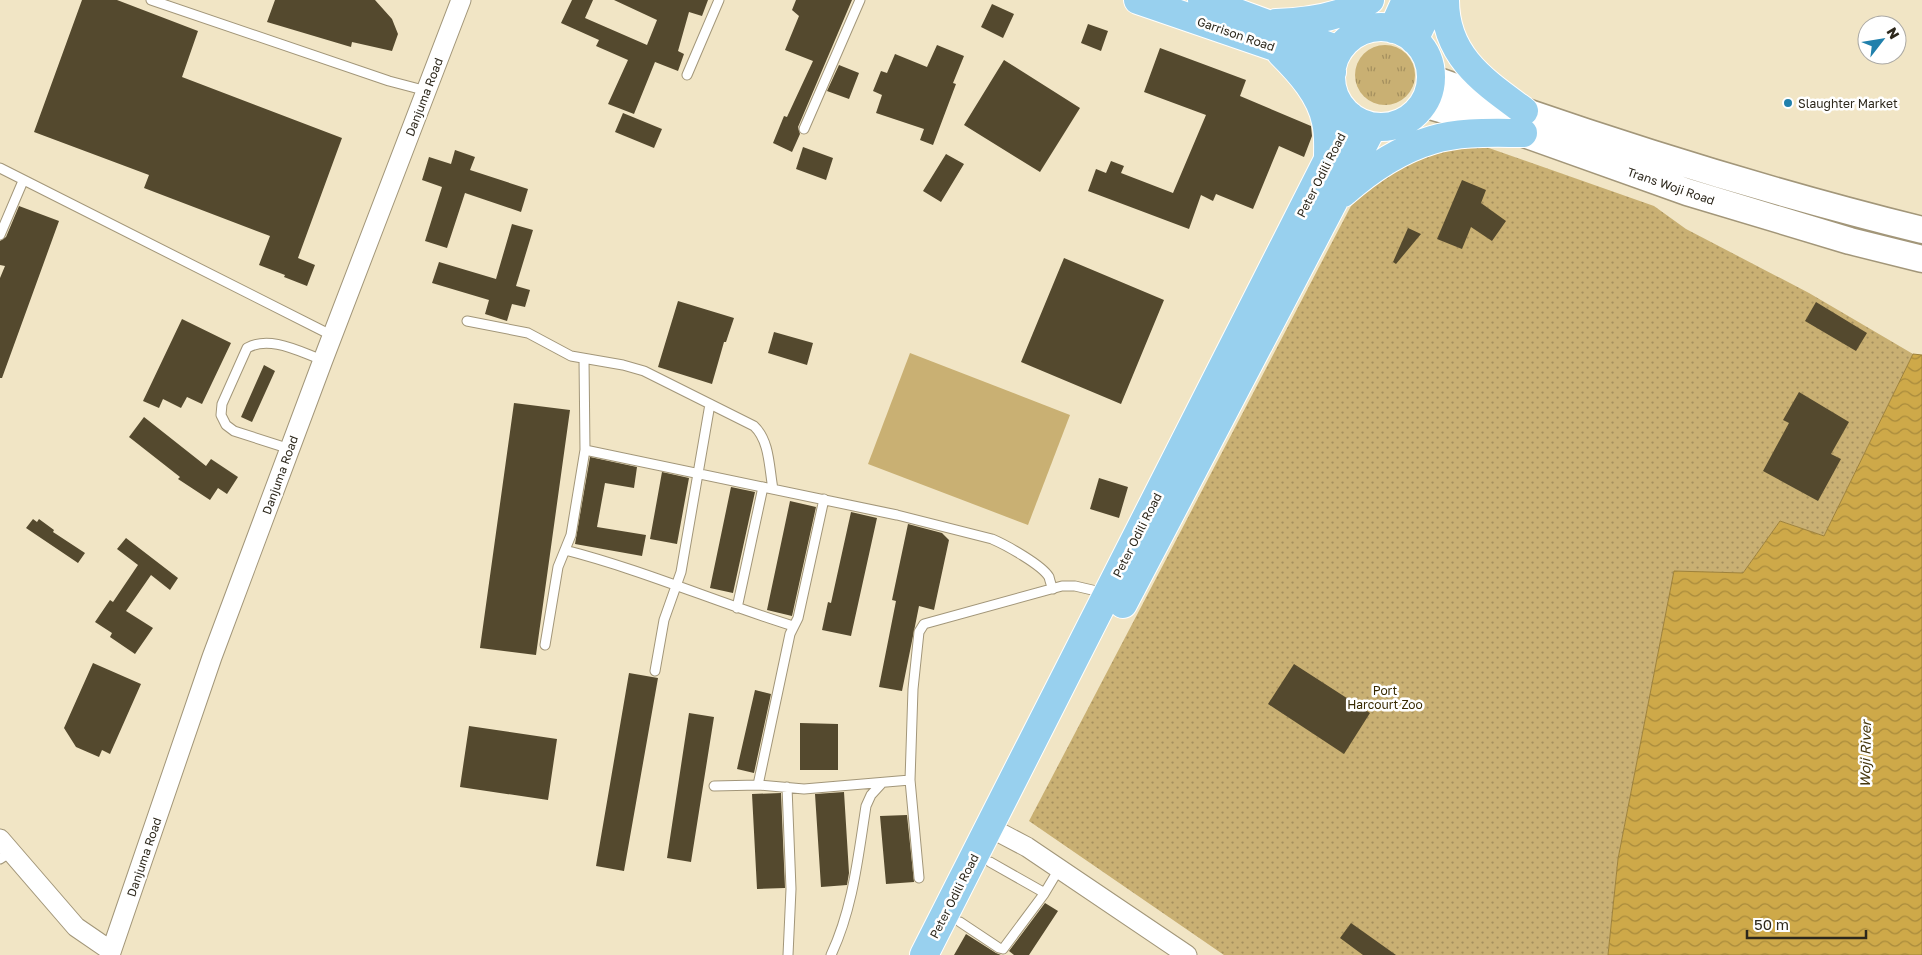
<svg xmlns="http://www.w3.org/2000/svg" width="1922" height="955" viewBox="0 0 1922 955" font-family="'Golos Text',sans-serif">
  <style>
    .grass { fill: url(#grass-tufts) }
    .park { fill: url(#park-dots) }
    .garden { fill: #c9b073 }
    .water { fill: url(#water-waves); stroke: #9e823c }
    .building { fill: #54492e }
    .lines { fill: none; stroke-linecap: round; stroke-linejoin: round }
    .service-casing { stroke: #a29679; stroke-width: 11 }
    .minor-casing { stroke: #a29679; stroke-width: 21 }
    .secondary-casing { stroke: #a29679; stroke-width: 29 }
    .primary-casing { stroke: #fff; stroke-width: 30 }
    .service { stroke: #fff; stroke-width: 9 }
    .minor { stroke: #fff; stroke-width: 19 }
    .secondary { stroke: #fff; stroke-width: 26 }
    .primary { stroke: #98d0ee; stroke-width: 28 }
    .poi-dot { fill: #2080ac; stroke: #fff; stroke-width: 2 }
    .labels { text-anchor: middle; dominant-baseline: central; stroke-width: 5; stroke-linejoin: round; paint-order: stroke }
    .street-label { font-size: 12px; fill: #2d281c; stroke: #fff }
    .poi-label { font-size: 12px; fill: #2d281c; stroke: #fff; text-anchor: start }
    .park-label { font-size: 12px; fill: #372900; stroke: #fff }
    .water-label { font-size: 14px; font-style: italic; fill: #45360c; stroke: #fff }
  </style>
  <defs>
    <pattern id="grass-tufts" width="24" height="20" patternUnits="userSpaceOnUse" patternTransform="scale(1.25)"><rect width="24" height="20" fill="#c9b073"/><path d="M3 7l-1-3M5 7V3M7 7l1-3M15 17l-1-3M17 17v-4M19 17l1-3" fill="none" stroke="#a48f5e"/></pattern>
    <pattern id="park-dots" width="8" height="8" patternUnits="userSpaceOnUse" patternTransform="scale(1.25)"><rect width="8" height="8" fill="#c9b073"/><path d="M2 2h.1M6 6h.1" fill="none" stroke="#a48f5e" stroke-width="1.8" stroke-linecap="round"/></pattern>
    <pattern id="water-waves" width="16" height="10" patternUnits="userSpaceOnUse" patternTransform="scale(1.25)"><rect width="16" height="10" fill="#cea949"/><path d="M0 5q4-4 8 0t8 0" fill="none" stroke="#a88a3c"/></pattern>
  </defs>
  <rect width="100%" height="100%" fill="#f1e5c5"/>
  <path class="grass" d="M1355 75a30 30 0 1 1 60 0a30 30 0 1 1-60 0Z"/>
  <path class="park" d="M1452 147H1486L1654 206 1686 229 1809 293 1913 354 1824 536 1780 521 1743 573 1674 572 1618 859 1608 955H1224L1029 821 1351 206 1375 177 1426 152Z"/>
  <path class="garden" d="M910 353 1070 415 1028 525 868 464Z"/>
  <path class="water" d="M1913 354 1922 355V955H1608L1618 859 1674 571 1743 573 1780 521 1824 536Z"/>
  <path class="building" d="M82 0H117L198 31 182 77 342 138 298 258 315 265 307 286 284 277 285 275 259 265 270 236 144 188 149 175 34 132Z
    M275 0H375L392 19 398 34 392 51 352 42 351 47 267 22Z
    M572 0H593L585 18 647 45 657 20 614 0H708L702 16 689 12 678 51 684 54 678 71 655 62 634 114 608 104 628 60 596 46 599 40 561 23Z
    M796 0H852L798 127 800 134 792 152 773 143 784 116 787 117 813 61 785 50 799 16 792 10Z
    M992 4 1014 14 1003 38 981 27Z
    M1088 24 1108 31 1101 51 1081 43Z
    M937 45 964 56 953 83 956 84 933 145 920 140 924 129 876 113 882 95 873 91 881 71 887 73 895 54 927 67Z
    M1160 48 1246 80 1240 96 1311 126 1312 136 1304 157 1279 146 1253 209 1216 194 1213 201 1201 195 1189 229 1088 191 1096 169 1106 173 1111 161 1124 166 1121 173 1173 193 1206 115 1144 92Z
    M1004 60 1080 108 1040 172 964 125Z
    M839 65 859 73 849 99 827 91Z
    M623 113 662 129 654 148 615 132Z
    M803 147 833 158 826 180 796 169Z
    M455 150 475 157 470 170 528 189 521 212 465 193 447 248 425 241 442 187 422 180 429 157 451 164Z
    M946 154 964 164 941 202 923 191Z
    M1462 180 1486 190 1481 203 1506 221 1492 241 1471 227 1462 249 1437 239Z
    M19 206 59 221 2 378H0V278L5 266 0 265V241L6 237Z
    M512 224 533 230 516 286 530 290 525 307 512 304 507 321 485 314 489 300 432 283 439 262 496 279Z
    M1408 228 1421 234 1396 264 1393 262Z
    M1064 258 1164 300 1121 404 1021 362Z
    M678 301 734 318 726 342H724L712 384 658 367Z
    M1816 302 1867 333 1856 351 1805 321Z
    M182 319 231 343 202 404 187 397 181 408 163 399 159 408 143 401Z
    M774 332 813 343 807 365 768 353Z
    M264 365 275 371 252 422 241 417Z
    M1799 392 1849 422 1831 454 1841 459 1818 501 1763 471 1789 423 1783 420Z
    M514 403 570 410 536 655 480 648Z
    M144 417 206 466 211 459 238 477 227 494 218 488 210 500 178 479 180 477 129 437Z
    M590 457 637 467 634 488 605 483 597 527 646 535 642 556 575 544Z
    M662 472 689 478 677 544 650 539Z
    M1099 478 1128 487 1119 518 1090 509Z
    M731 487 755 492 733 593 710 588Z
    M790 501 816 507 792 616 767 610Z
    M851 512 877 518 851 636 822 630 828 602 831 603Z
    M33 519 37 522 39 519 54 530 53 532 85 553 78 563 26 528Z
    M908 524 942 533 949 540 934 610 919 606 902 691 879 687 896 601 892 600Z
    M126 538 178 578 170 590 151 575 126 611 153 628 135 654 110 637 112 633 95 622 110 600 113 602 138 565 117 549Z
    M93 663 141 684 110 754 102 750 99 757 76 747 64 728Z
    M1294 664 1370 713 1344 754 1268 704Z
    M629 673 658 678 624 871 596 866Z
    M755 690 771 694 754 773 737 769Z
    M689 713 714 717 691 862 667 858Z
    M800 723 838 724V770H800Z
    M469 726 557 739 548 800 460 787Z
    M844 792 849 873 847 885 821 887 815 794Z
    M781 793 785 888 757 889 752 794Z
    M907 815 914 882 886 884 880 816Z
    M1045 903 1058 911 1029 955H1014L1009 951Z
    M1351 923 1396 955H1363L1340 938Z
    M966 934 996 953 1001 955H954Z"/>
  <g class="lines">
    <g class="service-casing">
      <path id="service" d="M151 0 389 81 427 91
        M687 75 719 0
        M804 129 860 0
        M0 168 333 336
        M0 235 23 181
        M467 321 528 333 571 356 623 365 644 371 754 426C770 441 769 468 773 489
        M290 449 234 431 226 425 221 415 222 404 247 348C270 335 300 352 323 360
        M585 450 897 515 992 539C1006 545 1042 565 1049 577 1050 581 1051 585 1053 589
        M565 550C643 570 716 602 793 626
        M737 608 763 487
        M545 645 558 567 571 535 585 450 584 359
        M655 671 664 620 681 572 710 404
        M758 785 790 634 798 618 824 499
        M714 786 758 785 804 789 910 780
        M787 787 791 889 788 955
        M0 859 11 852
        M990 862 1043 892
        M919 878 910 780 913 689 919 632 924 624 1062 586H1075L1105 593
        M960 922 999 948 1003 949 1044 894 1059 869
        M831 955C853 908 858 857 866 806L871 795 882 783"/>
    </g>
    <g class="minor-casing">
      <path id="minor" d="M989 827 1027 847 1187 955
        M0 839 76 927 111 951
        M110 955 212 657 323 360 461 0"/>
    </g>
    <g class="secondary-casing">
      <path id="secondary" d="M1433 79C1593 137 1757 189 1922 230
        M1423 104 1510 129 1687 192 1850 241 1922 259"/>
    </g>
    <g class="primary-casing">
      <path id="primary" d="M1138 0 1275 47 1332 72
        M1202 0 1339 50
        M1445 0C1445 56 1483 81 1524 111
        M1276 23C1309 22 1342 17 1370 0
        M1331 77a50 50 0 1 1 100 0a50 50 0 1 1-100 0Z
        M1393 29 1406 0
        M1414 40 1433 0
        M1281 53C1300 72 1321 95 1326 122 1329 134 1328 146 1328 158
        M1343 193C1369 170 1398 150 1432 140 1461 131 1494 133 1523 133
        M1123 604 1372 128
        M924 955 1350 116"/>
    </g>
    <use href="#service" class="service"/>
    <use href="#minor" class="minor"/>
    <use href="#secondary" class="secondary"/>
    <use href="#primary" class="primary"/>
  </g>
  <circle class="poi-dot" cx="1788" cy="103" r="5"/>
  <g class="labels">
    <g class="street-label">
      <text transform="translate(1236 34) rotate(19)">Garrison Road</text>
      <text transform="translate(424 97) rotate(-69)">Danjuma Road</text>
      <text transform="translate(1321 175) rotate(-63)">Peter Odili Road</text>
      <text transform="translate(1671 186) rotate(19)">Trans Woji Road</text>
      <text transform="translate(280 475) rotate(-70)">Danjuma Road</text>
      <text transform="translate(1137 535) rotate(-63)">Peter Odili Road</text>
      <text transform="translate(144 857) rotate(-71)">Danjuma Road</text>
      <text transform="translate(954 896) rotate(-63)">Peter Odili Road</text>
    </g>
    <g class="poi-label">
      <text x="1798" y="103">Slaughter Market</text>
    </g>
    <g class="park-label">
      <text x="1385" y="690">Port<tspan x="1385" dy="14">Harcourt Zoo</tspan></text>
    </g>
    <g class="water-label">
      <text transform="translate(1865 754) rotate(-89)">Woji River</text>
    </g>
  </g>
  <g transform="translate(1882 40) rotate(59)"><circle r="24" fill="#ffffff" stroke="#aba9a4"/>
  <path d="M0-4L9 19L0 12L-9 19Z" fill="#2080ac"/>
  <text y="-8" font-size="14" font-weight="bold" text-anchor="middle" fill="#2d281c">N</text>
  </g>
  <path d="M1747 930v8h119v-8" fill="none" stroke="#2d281c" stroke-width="2.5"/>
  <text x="1754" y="930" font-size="15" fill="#2d281c" stroke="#ffffff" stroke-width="4" paint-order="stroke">50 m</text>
</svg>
